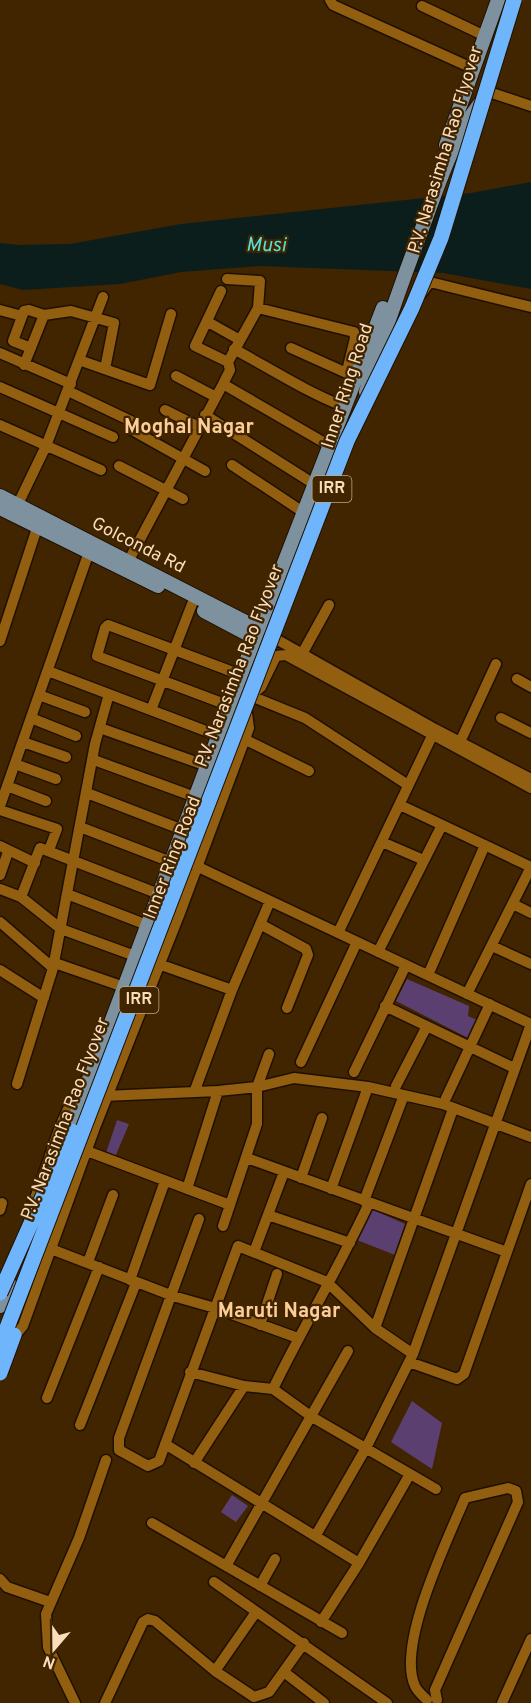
<svg xmlns="http://www.w3.org/2000/svg" width="531" height="1703" viewBox="0 0 531 1703" font-family="Overpass,sans-serif">
  <style>
    .green { fill: #5c3f71 }
    .water { fill: #0b1e1c }
    .lines { fill: none; stroke-linecap: round; stroke-linejoin: round }
    .minor-casing { stroke: #201000; stroke-width: 13 }
    .major-casing { stroke: #201000; stroke-width: 16 }
    .minor { stroke: #925e10; stroke-width: 10 }
    .major { stroke: #7d929e; stroke-width: 14 }
    .highway-bridge-casing { stroke: #201000; stroke-width: 17; stroke-linecap: butt }
    .highway-bridge { stroke: #6fb5fc; stroke-width: 15 }
    .labels { text-anchor: middle; dominant-baseline: central; stroke-width: 4.5; stroke-linejoin: round; paint-order: stroke }
    .shield { fill: #402500; stroke: #c3a684; stroke-width: 1.5 }
    .shield-label { font-size: 16px; font-weight: bold; fill: #fbddbc }
    .street-label { font-size: 18px; fill: #fbddbc; stroke: #402500 }
    .water-label { font-size: 20px; font-style: italic; fill: #51e3dc; stroke: #402500 }
    .neighbourhood-label { font-size: 20px; font-weight: bold; fill: #fccd98; stroke: #402500 }
  </style>
  <rect width="100%" height="100%" fill="#402500"/>
  <path class="green" d="M407 979 469 1006 468 1016 480 1021 470 1039 396 1001Z
    M117 1120 129 1124 115 1157 106 1153Z
    M369 1208 405 1224 395 1255 357 1240Z
    M412 1401 442 1423 432 1469 391 1442Z
    M232 1495 248 1506 236 1522 221 1512Z"/>
  <path class="water" d="M531 182V289L443 273 259 266 181 272 120 284 23 290 0 284V243L19 245 70 244 181 224 471 193Z"/>
  <g class="lines">
    <g class="minor-casing">
      <path id="minor" d="M330 0 333 5 474 69
        M422 6 485 36
        M489 92 531 106
        M227 279 260 281 258 308
        M221 291 195 346 228 362
        M422 293 429 283H434L531 307
        M0 310 22 316
        M208 322 240 340
        M31 348 13 341 24 311 29 310 44 315
        M291 348 351 375
        M234 349C271 369 306 392 345 407
        M0 353 71 384
        M79 360 150 385 171 314
        M24 365 44 315 71 311 114 323 105 369
        M176 376 216 397
        M223 384 330 446
        M0 387 113 437
        M68 391 131 421
        M165 410 199 427
        M205 415 314 484
        M0 425 101 470
        M132 430 205 471
        M232 465 303 512
        M119 466 183 499
        M18 504 46 446 103 297
        M129 560 223 384 230 370 228 362 258 308 354 332 355 338 347 371
        M276 639 435 729 531 779
        M0 641 38 525
        M302 654 329 605
        M48 671 219 736
        M517 679 531 687
        M254 693 261 687 276 656 286 655 531 788
        M39 695 85 712
        M253 697 305 718 408 785
        M230 706 97 656 105 628 108 625 241 675
        M151 710 192 604
        M31 718 76 736
        M501 718 531 733
        M100 728 207 766
        M244 739 309 771
        M23 742 66 757
        M460 742 496 664
        M94 760 195 797
        M15 764 56 779
        M7 786 46 801
        M87 793 183 830
        M400 805 531 867
        M0 806 89 552
        M0 810 57 829 49 850
        M80 827 171 862
        M382 842 419 858
        M0 846 35 863
        M192 864 531 1024
        M0 875 8 852
        M0 889 21 897 61 929 135 956
        M67 894 147 925
        M21 897 40 848 159 894
        M513 904 531 913
        M0 922 53 968
        M260 924 306 949 308 955 287 1008
        M338 933 432 736
        M492 946 531 964
        M378 952 442 825
        M52 962 124 987
        M153 962 232 990
        M0 970 44 998
        M428 975 485 845
        M467 994 531 867
        M385 1006 514 1068
        M301 1062 357 942
        M354 1072 406 965
        M17 1084 53 968 95 744 109 694
        M396 1086 427 1026
        M195 1090 232 990 270 901
        M104 1096 218 1091 257 1087 294 1078 368 1087 443 1104 531 1137
        M446 1098 490 1004
        M87 1151 230 1205
        M247 1158 507 1252
        M301 1178 322 1118
        M187 1189 218 1091
        M331 1189 368 1087
        M364 1201 404 1095
        M33 1203C51 1160 58 1115 87 1078
        M0 1210 2 1203
        M268 1215 350 1243
        M199 1219 119 1438V1450L148 1466 159 1461 238 1246 327 1282 375 1328 413 1354
        M223 1226 257 1124V1087L269 1054
        M51 1249 173 1296 215 1308 298 1338
        M254 1252 284 1172
        M88 1262 113 1195
        M130 1280 165 1181
        M260 1325 277 1274
        M375 1328 453 1109
        M12 1339 23 1326 94 1130 180 913 249 728 247 713
        M409 1362 457 1379 464 1374 531 1184
        M190 1372 244 1386 273 1389 312 1417 436 1489
        M273 1389C303 1327 340 1266 369 1203
        M47 1398 99 1267
        M80 1425 136 1283
        M165 1444 359 1563
        M194 1463 244 1386
        M152 1523 342 1633
        M316 1535 366 1448 413 1354 531 1024
        M226 1566 348 1351
        M0 1579 7 1587 50 1602
        M214 1582 387 1703
        M260 1586 275 1559
        M321 1622 359 1563 410 1474
        M215 1671 256 1612
        M284 1672 324 1703
        M427 1700C423 1696 417 1691 415 1686 396 1645 448 1539 465 1498L508 1488 516 1491 518 1502 435 1690 437 1700
        M75 1703 48 1647 46 1614 79 1538 106 1460
        M105 1703 143 1622 148 1619 155 1621 215 1671 254 1697 269 1692 304 1643
        M502 1703 531 1639"/>
    </g>
    <g class="major-casing">
      <path id="major" d="M446 145 498 0
        M366 392C383 333 404 276 426 218 441 177 454 137 481 102
        M0 496 259 629
        M0 508 158 586
        M204 611 255 638
        M67 1140 255 638 383 308
        M0 1306 9 1283"/>
    </g>
    <use href="#minor" class="minor"/>
    <use href="#major" class="major"/>
    <g class="highway-bridge-casing">
      <path id="highway-bridge" d="M0 1293 72 1131
        M0 1346 347 441 412 308 441 238 514 0
        M0 1373 14 1335"/>
    </g>
    <use href="#highway-bridge" class="highway-bridge"/>
  </g>
  <g class="labels">
    <g class="shield">
      <rect x="312.5" y="476" width="39" height="26" rx="4.5"/>
      <rect x="119.5" y="987" width="39" height="26" rx="4.5"/>
    </g>
    <g class="shield-label">
      <text x="332" y="489">IRR</text>
      <text x="139" y="1000">IRR</text>
    </g>
    <g class="street-label">
      <text transform="translate(446 150) rotate(-73)">P.V. Narasimha Rao Flyover</text>
      <text transform="translate(348 386) rotate(-72)">Inner Ring Road</text>
      <text transform="translate(138 546) rotate(27)">Golconda Rd</text>
      <text transform="translate(240 666) rotate(-69)">P.V. Narasimha Rao Flyover</text>
      <text transform="translate(173 858) rotate(-69)">Inner Ring Road</text>
      <text transform="translate(66 1119) rotate(-69)">P.V. Narasimha Rao Flyover</text>
    </g>
    <g class="water-label">
      <text transform="translate(266 246) rotate(1)">Musi</text>
    </g>
    <g class="neighbourhood-label">
      <text x="189" y="428">Moghal Nagar</text>
      <text x="279" y="1312">Maruti Nagar</text>
    </g>
  </g>
  <g transform="translate(54 1649) rotate(200)" stroke="#402500" stroke-width="4.5" paint-order="stroke">
  <path d="M0-4.5L10 22L0 15L-10 22Z" fill="#fbddbc"/>
  <text y="-9" font-size="16" font-weight="bold" text-anchor="middle" fill="#fbddbc">N</text>
  </g>
</svg>
